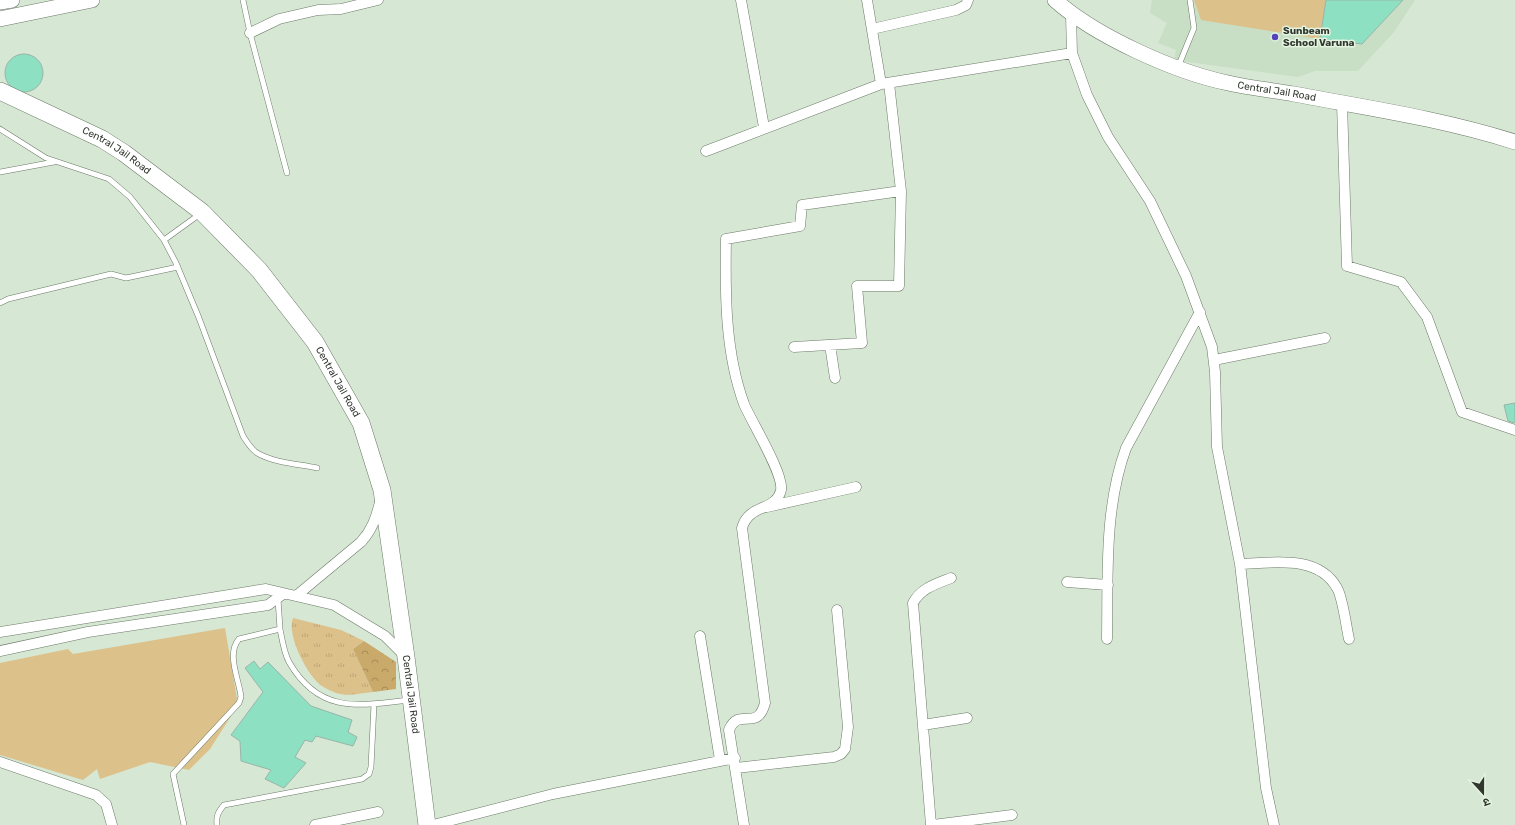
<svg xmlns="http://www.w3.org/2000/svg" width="1515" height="825" viewBox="0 0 1515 825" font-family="Rubik,'Noto Sans Devanagari',sans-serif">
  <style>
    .built { fill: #c9dfc5 }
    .grass { fill: url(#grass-tufts) }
    .forest { fill: url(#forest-crowns) }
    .park { fill: #ddc18a }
    .building { fill: #8ee0c3; stroke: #99b4a9 }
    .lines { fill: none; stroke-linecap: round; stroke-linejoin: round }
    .lane-casing { stroke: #6b7a68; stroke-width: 6 }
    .street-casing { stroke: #6b7a68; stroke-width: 11 }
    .secondary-casing { stroke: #6b7a68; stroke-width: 16 }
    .primary-casing { stroke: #6b7a68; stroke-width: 18 }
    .lane { stroke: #fff; stroke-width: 5 }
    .street { stroke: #fff; stroke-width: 10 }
    .secondary { stroke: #fff; stroke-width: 15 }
    .primary { stroke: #fff; stroke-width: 17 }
    .poi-dot { fill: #5643bb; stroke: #e3f4e0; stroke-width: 1.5 }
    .labels { text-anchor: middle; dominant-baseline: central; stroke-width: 3; stroke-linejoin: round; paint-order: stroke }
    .poi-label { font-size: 10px; font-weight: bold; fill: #31372f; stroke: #e3f4e0; text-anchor: start }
    .street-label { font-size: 10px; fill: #31372f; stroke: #e3f4e0 }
  </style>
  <defs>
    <pattern id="grass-tufts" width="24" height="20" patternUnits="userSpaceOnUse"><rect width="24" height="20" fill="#ddc18a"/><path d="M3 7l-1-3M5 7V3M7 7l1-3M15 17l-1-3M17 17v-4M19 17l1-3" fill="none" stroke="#bea677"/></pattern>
    <pattern id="forest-crowns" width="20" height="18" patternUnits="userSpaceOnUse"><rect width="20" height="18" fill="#caaa6a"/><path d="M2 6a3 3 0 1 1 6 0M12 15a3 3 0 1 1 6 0" fill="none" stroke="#a58b58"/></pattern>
  </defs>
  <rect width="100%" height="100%" fill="#d6e7d3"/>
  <path class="built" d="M1152 0H1415L1394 32 1358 71H1315L1298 77 1174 60 1176 50 1158 43 1167 23 1150 13Z"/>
  <path class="grass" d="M293 618 341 630 364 641 353 649 373 692C361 693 348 697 336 693 332 691 326 689 322 686 308 677 286 635 293 618Z"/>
  <path class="forest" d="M364 641 396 662V689L373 692 353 649Z"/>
  <path class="park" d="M1194 0H1326L1320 39 1201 20Z
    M225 628 237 699 231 716 210 749 189 770 150 762 100 779 97 769 83 780 0 755V663L68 649 73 654Z"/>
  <path class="building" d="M1326 0H1403L1362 44 1320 39Z
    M5 73a19 19 0 1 1 38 0a19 19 0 1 1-38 0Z
    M1515 403V423L1508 421 1504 405Z
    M254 661 260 669 268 662 311 706 352 720 348 732 357 737 353 746 316 736 312 742 305 740 295 757 306 763 284 788 265 779 271 770 241 761 240 741 231 735 263 692 245 668Z"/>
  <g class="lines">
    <g class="lane-casing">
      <path id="lane" d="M243 0 250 33 287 173
        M1178 67 1194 28 1190 0
        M0 129 46 158 109 179 130 197 164 240 176 263 199 318 243 436C247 442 252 451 259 454 276 463 298 464 317 468
        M0 172 54 162
        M164 240 200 214
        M0 303 8 299 111 274 126 278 178 267
        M278 599 280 629
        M184 825 173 774 239 703 241 697C239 679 226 654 239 639L280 629C282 639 284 653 289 662 319 714 358 706 409 700
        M217 825C216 816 218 812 224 805L362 779 369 774 371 767 374 704"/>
    </g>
    <g class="street-casing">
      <path id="street" d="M741 0 764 127
        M867 0 881 84
        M1071 15 1072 53 1087 95 1108 137 1150 201 1186 276 1212 347 1215 372 1217 447 1240 564 1266 788 1274 825
        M872 29 956 10 966 5 968 0
        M250 33 279 19 318 10 341 9 378 0
        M1342 103 1347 266 1401 282 1427 317 1462 412 1515 430
        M706 151 881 84 1072 53
        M830 345 835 378
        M794 347 862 343 857 286H899L901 191 889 83
        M1214 360 1325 338
        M767 507 856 487
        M1240 564C1272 563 1318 554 1337 588 1343 598 1346 626 1349 639
        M1067 582 1108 585
        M296 596 361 542C372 530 376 518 380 502
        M0 632 266 589 334 605 385 636 405 656
        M700 636 720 760
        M1107 639C1108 576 1104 508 1126 448L1200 312
        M0 651 88 632 268 605 283 594
        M923 725 967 718
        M0 762 96 795 106 804 112 825
        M736 768 834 757 841 754 845 749 848 727 837 610
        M315 825 378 812
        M433 825 553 794 735 758
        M744 825 729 730C739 706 757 733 765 703L742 528C749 503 776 512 781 490 784 474 751 421 744 404 725 352 725 293 726 239L800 226 802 205 901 191
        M931 825 913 603C921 588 936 584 951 578
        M933 825 1012 815"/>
    </g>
    <g class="secondary-casing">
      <g id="secondary">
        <path id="s1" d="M1055 0C1095 36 1175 72 1228 83 1249 88 1272 90 1294 94 1368 108 1443 119 1515 142"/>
        <path d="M0 2 12 0"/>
        <path d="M0 19 92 0"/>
      </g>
    </g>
    <g class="primary-casing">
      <g id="primary">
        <path id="s2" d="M0 91 102 139 124 153 202 212 259 270 315 342 361 423 382 490 406 657 427 825"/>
      </g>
    </g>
    <use href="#lane" class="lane"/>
    <use href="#street" class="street"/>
    <use href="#secondary" class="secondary"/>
    <use href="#primary" class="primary"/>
  </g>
  <circle class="poi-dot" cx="1275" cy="37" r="4"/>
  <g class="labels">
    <g class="poi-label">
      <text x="1283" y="31">Sunbeam<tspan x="1283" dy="12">School Varuna</tspan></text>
    </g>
    <g class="street-label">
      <text stroke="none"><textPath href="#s1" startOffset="243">Central Jail Road</textPath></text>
      <text stroke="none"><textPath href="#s2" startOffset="131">Central Jail Road</textPath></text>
      <text stroke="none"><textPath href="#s2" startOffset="455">Central Jail Road</textPath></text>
      <text stroke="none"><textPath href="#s2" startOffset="779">Central Jail Road</textPath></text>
    </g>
  </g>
  <g transform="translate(1483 793) rotate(159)" stroke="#e3f4e0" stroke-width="3" paint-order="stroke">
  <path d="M0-3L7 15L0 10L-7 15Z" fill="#31372f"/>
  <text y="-6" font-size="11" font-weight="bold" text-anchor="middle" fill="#31372f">उ</text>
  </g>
</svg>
